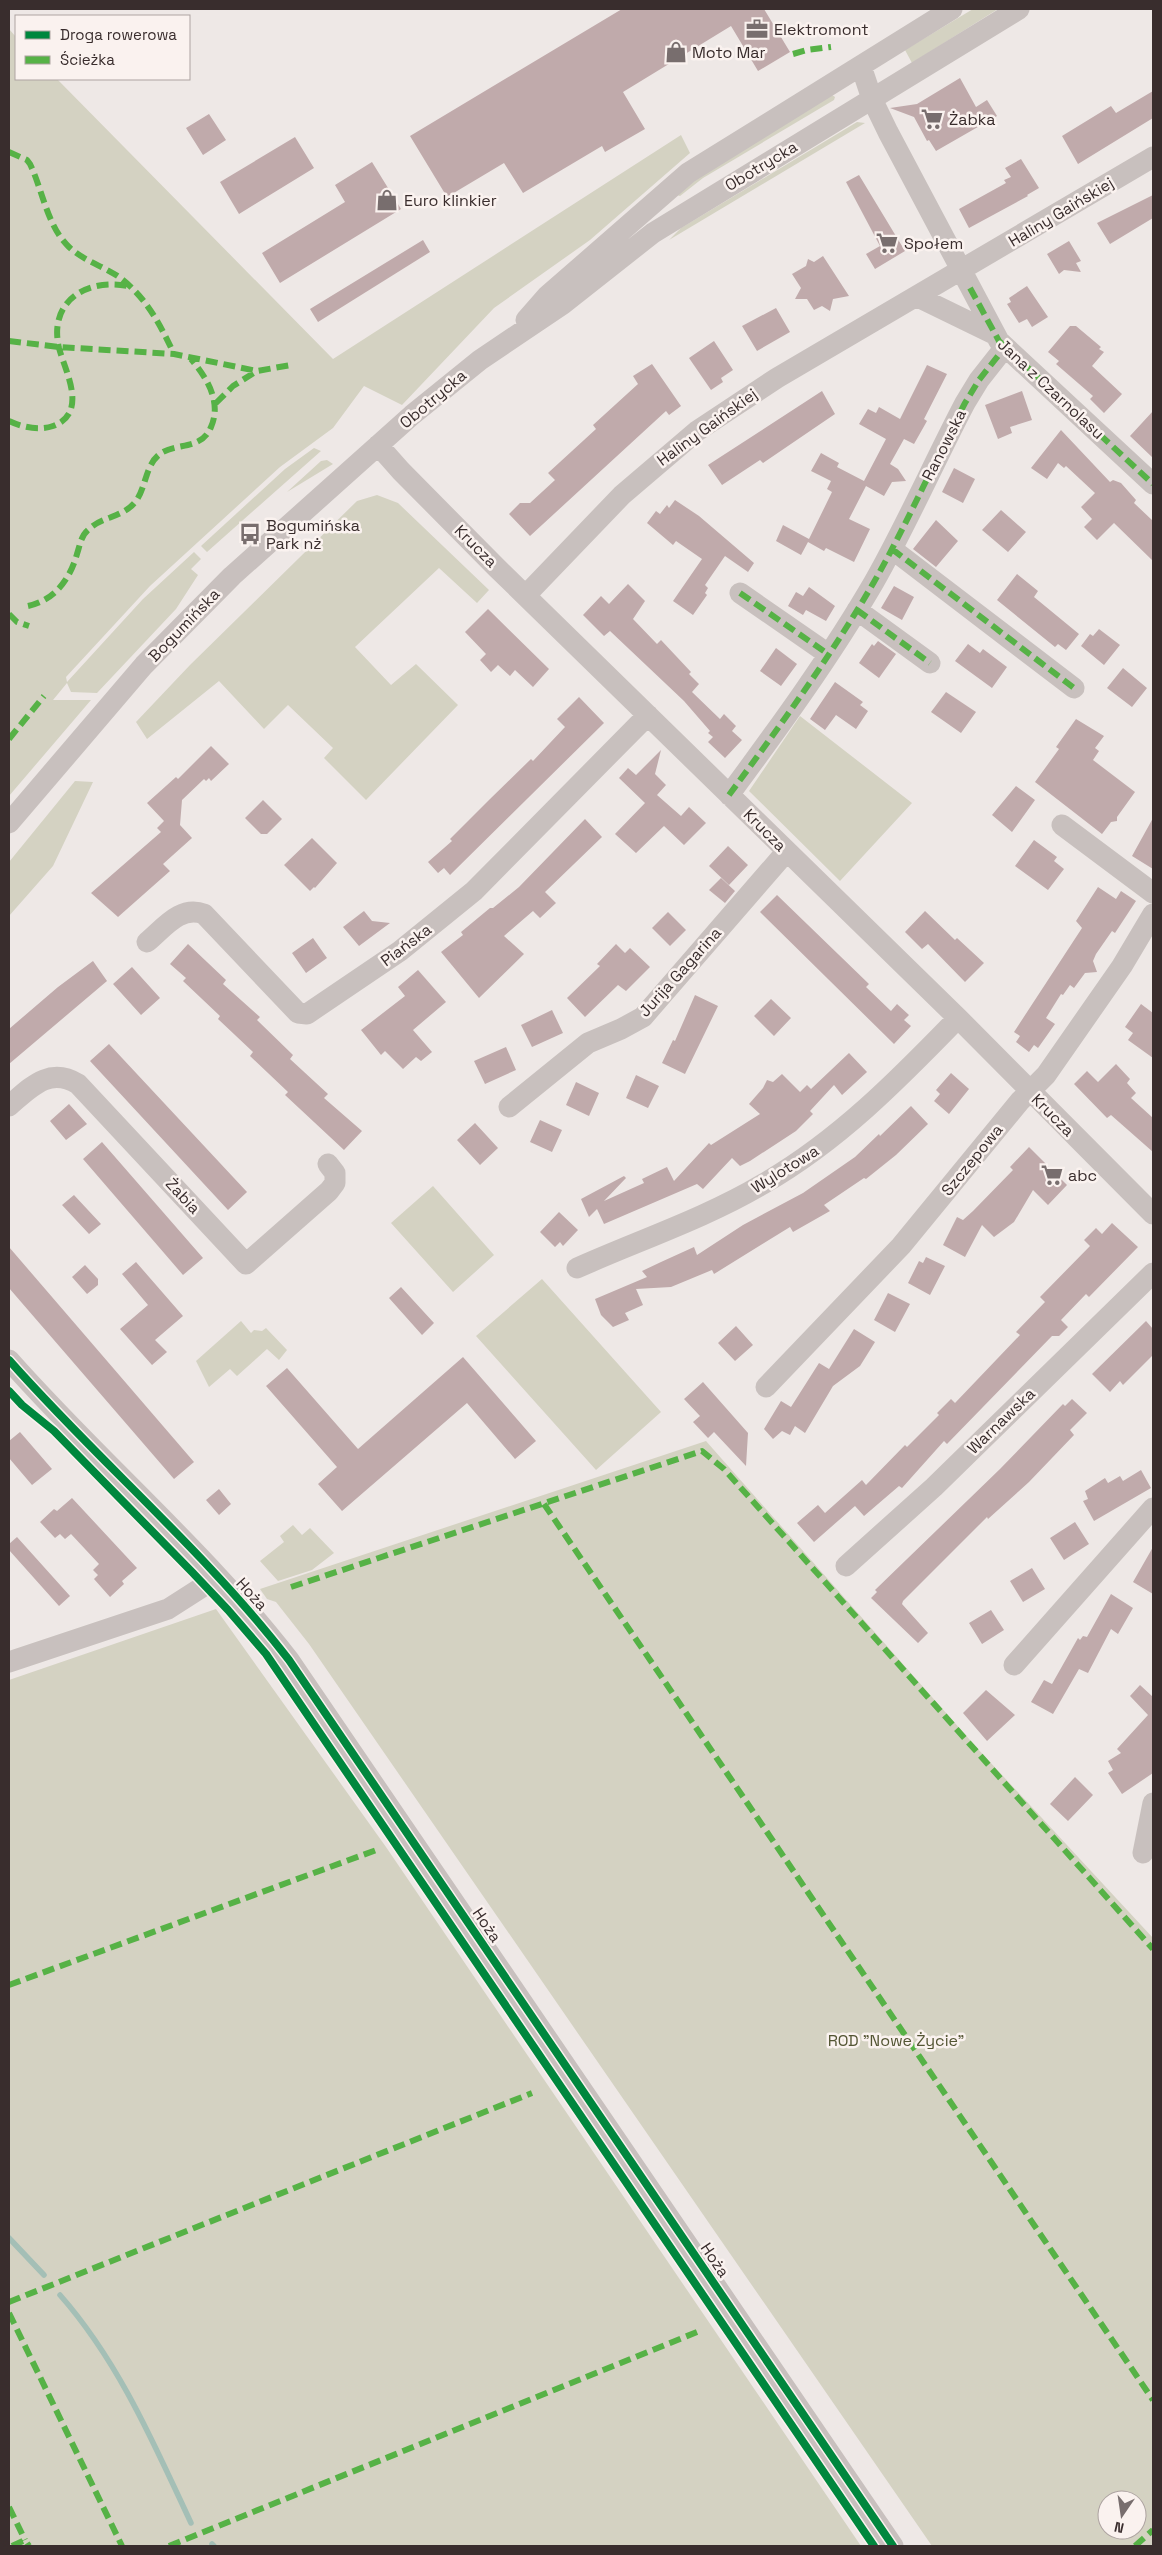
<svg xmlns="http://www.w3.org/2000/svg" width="1162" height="2555" viewBox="0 0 1162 2555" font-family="'Space Grotesk',sans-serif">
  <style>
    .green { fill: #d4d2c2; fill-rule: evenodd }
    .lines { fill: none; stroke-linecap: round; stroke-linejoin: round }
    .stream { stroke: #a4bfb6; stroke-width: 5.5 }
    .building { fill: #c0aaab }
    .minor { stroke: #c8c0be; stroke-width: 21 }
    .quiet { stroke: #56b246; stroke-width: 6; stroke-dasharray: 12 6; stroke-linecap: butt }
    .cycleway-casing { stroke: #faf2ef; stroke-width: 11 }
    .cycleway { stroke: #00873e; stroke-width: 8 }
    .labels { text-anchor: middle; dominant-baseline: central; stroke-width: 5; stroke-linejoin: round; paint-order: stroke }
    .poi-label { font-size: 16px; fill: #392d2d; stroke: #faf2ef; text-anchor: start }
    .street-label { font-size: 16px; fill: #392d2d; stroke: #faf2ef }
    .park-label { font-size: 16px; fill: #535533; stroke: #faf2ef }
  </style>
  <rect width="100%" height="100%" fill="#eee8e6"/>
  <path class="green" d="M973 9H998L912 63 905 50Z
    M9 29 16 37V79H57L333 359 681 135 690 153 590 240 494 308 402 405 364 386 333 428 280 467 150 586 66 677 67 682 143 599 194 552 201 559 191 569 198 575 176 609 97 693 71 692 67 683 53 700H91L9 796Z
    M832 95 835 97 834 100 703 178 680 196 677 195V191Z
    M857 122 865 123 669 240 681 228Z
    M314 448 321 451 207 552 201 546 285 469Z
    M327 460 333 464 287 492 321 461Z
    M377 495 398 503 489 590 477 603 439 568 355 647 391 685 416 664 458 705 366 800 324 758 333 748 288 705 264 729 219 681 147 739 136 722 190 665 357 501Z
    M800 716 912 803 840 881 749 791Z
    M75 781 93 782 53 866 9 916V862Z
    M433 1186 494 1255 453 1292 391 1223Z
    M542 1279 661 1412 596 1470 476 1336Z
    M241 1321 251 1333 254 1330 262 1331 266 1328 287 1350 279 1360 267 1349 237 1376 230 1369 209 1387 196 1361Z
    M706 1441 977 1748 1153 1938V2546H932L309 1644 276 1602 267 1599 260 1589ZM1107 2500H1137V2530H1107Z
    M293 1525 302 1535 310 1528 334 1553 312 1570 278 1581 260 1561 284 1542 280 1536Z
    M216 1609 386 1847 861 2546H9V1680Z"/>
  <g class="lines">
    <path class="stream" d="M9 2238 44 2275
      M60 2295C119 2362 154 2444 191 2523
      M212 2544 214 2546"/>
  </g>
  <path class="building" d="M622 9H764L790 52 758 71 731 26 623 92 645 129 605 152 602 146 523 193 504 163 447 197 410 136Z
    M960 78 976 107 987 100 997 116 936 151 929 140 927 141 914 117 890 108 917 104Z
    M1153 91V118L1078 164 1062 136 1111 106 1116 113Z
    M209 114 226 140 203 155 186 128Z
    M295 137 314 168 239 214 220 182Z
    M1021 159 1039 188 1027 195 1028 196 969 228 959 209 1006 183 1004 180 1011 177 1005 168Z
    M372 162 401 209 280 283 262 253 345 202 335 185Z
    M859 175 905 251 875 269 866 254 880 246 846 182Z
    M1153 195V218L1110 244 1097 223Z
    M423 240 430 252 318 322 310 309Z
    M1069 241 1081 261 1076 263 1081 272 1064 270 1059 274 1047 254Z
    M823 256 849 296 833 299 830 311 822 306 814 310 807 299H795L801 288 792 274 806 266 808 259 814 262Z
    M1027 286 1048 317 1032 327 1027 319 1019 323 1007 304 1011 302 1009 298Z
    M776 308 790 332 757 351 742 326Z
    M1070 326H1076L1101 347 1099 349 1104 352 1092 366 1122 394 1104 413 1090 399 1093 396 1056 364 1059 361 1048 352Z
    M714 341 733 370 721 378 723 382 711 390 689 358Z
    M652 364 681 406 669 415 666 411 530 536 509 514 520 503H530L555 480 548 473 596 429 593 425 638 384 633 376Z
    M927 365 947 374 924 419 927 421 914 444 904 439 890 464 898 469 906 481 892 482 884 496 866 486 849 519 870 529 854 562 826 548 824 551 808 542 801 555 776 541 783 525 809 539 832 492 827 489 831 481 811 471 821 453 839 463 837 467 864 481 886 439 859 424 868 409 876 413 879 407 900 419Z
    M822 391 835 414 763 463 760 460 722 485 708 465Z
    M1022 391 1032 420 1010 427 1012 433 998 439 985 405Z
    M1153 411V458L1130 436Z
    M1061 430 1110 482 1113 480 1121 483 1136 500 1134 503 1153 521V561L1114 523 1097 540 1084 527 1092 519 1081 507 1095 493 1066 466 1064 468 1058 463 1047 479 1031 468Z
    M954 468 975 479 963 503 942 492Z
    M675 500 699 516 754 563 748 572 725 556 705 585 708 588 705 593 707 595 693 615 673 601 702 559 676 541 673 545 647 523 656 511 660 514 667 505 669 508Z
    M1001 510 1026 532 1008 552 982 530Z
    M936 520 958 541 936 567 913 549Z
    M1017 574 1038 591 1034 597 1079 634 1066 650 1058 644 1055 647 997 600Z
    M628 584 645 601 633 619 657 644 661 640 691 672 689 674 699 684 692 692 720 719 724 714 736 726 732 731 742 740 725 758 708 742 713 737 708 733 710 731 684 701 610 631 604 636 583 615 601 596 609 604Z
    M894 586 914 597 902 620 881 608Z
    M809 587 835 606 826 621 806 610 803 615 788 606 796 592 803 596Z
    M488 609 549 669 533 687 515 670 510 676 498 665 491 672 480 660 486 654 465 632Z
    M1099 629 1120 645 1104 665 1081 646 1090 634 1093 636Z
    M878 641 896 654 879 678 859 663 872 644 874 646Z
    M968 644 980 653 983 649 1007 667 992 688 955 661Z
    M776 648 797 664 781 686 760 671Z
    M1123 668 1147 688 1132 707 1107 688Z
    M835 682 863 702 860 705 868 711 856 729 836 715 825 730 810 719Z
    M946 692 976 712 961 733 931 712Z
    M579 697 604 723 450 875 444 868 438 873 428 862 452 841 450 839 490 799 531 759 533 761 565 727 557 719Z
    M1076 719 1104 736 1095 748 1099 751 1093 760 1135 792 1117 817V821L1111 822 1102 834 1035 782 1059 749 1056 747Z
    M211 746 229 764 211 781 209 778 206 781 204 779 182 800 180 825 192 838 163 864 170 871 118 917 91 893 161 832 157 828 164 821 147 803 176 777 178 779Z
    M661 750 655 774 666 785 657 795 681 816 689 807 706 823 684 845 664 826 636 853 615 834 645 803 619 778 628 768 636 775Z
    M1016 786 1035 800 1012 832 992 815Z
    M263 800 282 819 267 834H261L245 818Z
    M1153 818V869L1132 856Z
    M585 819 602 837 545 892 556 903 540 918 533 911 504 936 524 954 479 998 441 952 463 935 461 932 490 908H493L519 887Z
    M312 838 337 863 315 888 314 887 310 891 284 865Z
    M1034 840 1057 857 1054 861 1064 869 1048 890 1015 866Z
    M728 846 748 865 729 885 709 866Z
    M721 878 735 891 725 903 709 890Z
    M1098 887 1116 899 1121 891 1136 901 1115 933 1112 931 1096 954 1093 961 1097 972 1085 973 1074 988 1070 985 1063 995 1061 994 1046 1018 1055 1024 1038 1048 1034 1045 1029 1052 1016 1042 1020 1036 1014 1032 1082 928 1076 921Z
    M777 895 869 984 866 987 891 1011 897 1004 909 1015 904 1020 911 1026 894 1044 760 912Z
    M364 911 372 921 390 923 359 946 343 927Z
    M925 911 955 940 957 938 984 963 965 982 928 944 922 949 905 932Z
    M668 912 686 930 670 946 652 928Z
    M313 938 327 958 306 973 292 953Z
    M188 944 226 980 223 984 260 1017 257 1020 293 1055 290 1059 328 1094 324 1098 362 1131 344 1150 285 1095 288 1092 250 1056 253 1052 218 1019 220 1016 183 981 186 978 170 964Z
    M616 944 625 953 630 948 650 967 626 991 618 985 585 1017 567 998 600 966 597 964Z
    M93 961 107 981 9 1064V1029L58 987Z
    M132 967 160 998 141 1015 113 984Z
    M418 970 446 1002 413 1030 432 1052 421 1061 416 1057 403 1069 385 1051 381 1055 361 1030 405 996 398 987Z
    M695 995 718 1006 685 1074 662 1063 673 1040 675 1041Z
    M771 999 791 1018 774 1036 754 1016Z
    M1141 1004 1153 1013V1058L1128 1040 1133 1033 1125 1027Z
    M552 1010 563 1033 532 1047 521 1025Z
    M109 1044 247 1192 228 1210 90 1061Z
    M506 1047 516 1070 485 1084 474 1061Z
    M849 1053 867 1072 842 1095 834 1085 810 1111 813 1114 796 1131 750 1161 740 1166 732 1158 703 1189 697 1184 604 1224 597 1209 589 1217 581 1199 624 1176 626 1178 604 1201 644 1183 642 1179 667 1167 674 1181 709 1143 711 1145 760 1114 749 1104 763 1088 767 1080 773 1082 782 1074 800 1092 807 1085 811 1089Z
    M1116 1064 1130 1079 1127 1083 1136 1093 1131 1098 1153 1118V1152L1111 1115 1107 1118 1074 1084 1087 1071 1098 1082Z
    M951 1073 969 1089 949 1114 934 1101 940 1094 936 1090Z
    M636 1075 659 1086 648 1108 626 1098Z
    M576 1082 599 1093 589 1116 566 1105Z
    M69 1104 87 1124 66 1140 50 1121Z
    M911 1106 928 1124 896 1155 866 1179 864 1178 824 1205 830 1211 793 1232 790 1227 714 1274 712 1270 671 1287 636 1289 643 1305 625 1313 629 1320 613 1327 601 1315 595 1299 647 1277 642 1271 661 1262 694 1247 697 1255 743 1225 803 1193 855 1157 879 1134 880 1136Z
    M540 1120 562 1130 552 1152 530 1142Z
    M475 1123 498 1148 480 1165 457 1140Z
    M102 1142 203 1258 183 1275 83 1159Z
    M1029 1147 1067 1185 1048 1205 1033 1190 1014 1222 994 1237 982 1225 965 1257 943 1245 957 1217 963 1220 973 1211 1013 1170 1010 1167Z
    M74 1195 101 1224 89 1234 62 1205Z
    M559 1212 578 1230 563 1246 560 1242 555 1247 540 1232Z
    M1112 1223 1138 1247 1089 1297 1086 1294 1061 1320 1068 1327 1059 1336H1052L947 1444 944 1441 902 1488 899 1486 864 1516 855 1506 814 1542 797 1523 818 1505 825 1513 862 1480 866 1485 905 1445 907 1447 939 1415 937 1413 951 1399 955 1403 1020 1335 1016 1332 1045 1302 1040 1297 1090 1246 1084 1240 1096 1228 1102 1234Z
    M9 1247 194 1462 174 1479 9 1288Z
    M926 1257 945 1266 930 1295 908 1283 919 1261 923 1263Z
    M136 1262 183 1316 155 1340 167 1352 152 1365 120 1329 148 1305 122 1274Z
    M85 1265 98 1279V1285L87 1294 72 1277Z
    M401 1287 434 1323 422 1335 389 1298Z
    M888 1293 910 1304 895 1332 874 1320Z
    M1146 1321 1153 1329V1355L1123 1385 1120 1381 1110 1392 1092 1374Z
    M736 1326 753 1345 735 1361 718 1343Z
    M854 1329 875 1342 860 1366 833 1386 805 1433 795 1426 790 1435 782 1431 773 1439 764 1429 781 1401 791 1407 819 1363 829 1369Z
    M463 1357 536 1441 515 1459 467 1403 342 1511 318 1484 337 1467 266 1386 287 1368 358 1449Z
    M703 1382 748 1433 746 1466 714 1432 708 1438 693 1422 700 1416 684 1399Z
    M1072 1399 1087 1413 1070 1430 1074 1435 1029 1482 988 1519 987 1517 903 1601 902 1604 928 1633 918 1643 871 1598 877 1592 875 1590 1000 1469 1063 1404 1065 1406Z
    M20 1432 52 1469 32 1485 9 1458V1441Z
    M1141 1470 1151 1488 1094 1521 1083 1501 1088 1499 1085 1491 1105 1478 1108 1483 1120 1476 1123 1481Z
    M219 1489 231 1504 219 1515 206 1500Z
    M72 1498 137 1568 122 1581 124 1584 110 1597 94 1579 98 1575 93 1570 99 1564 71 1534 65 1539 60 1534 55 1538 40 1522 54 1509 57 1511Z
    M1075 1522 1089 1544 1064 1560 1050 1538Z
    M17 1537 70 1596 59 1606 9 1550V1544Z
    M1153 1547V1594L1133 1582Z
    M1032 1568 1045 1589 1023 1602 1010 1581Z
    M1111 1594 1133 1608 1118 1634 1111 1629 1088 1673 1079 1669 1053 1714 1031 1702 1044 1680 1052 1684 1078 1638 1080 1640 1083 1636 1087 1637Z
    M991 1610 1004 1630 982 1644 969 1623Z
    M1140 1685 1153 1697V1773L1122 1794 1108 1773 1113 1770 1108 1761 1121 1753 1117 1749 1148 1715 1130 1696Z
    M986 1690 1015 1715 987 1741 963 1713Z
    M1075 1777 1093 1795 1068 1821 1050 1804Z"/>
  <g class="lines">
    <path class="minor" d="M861 66 872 99 888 132 999 341 1153 484
      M918 297 994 334
      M526 320 547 296 688 173 952 9
      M378 445 401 471 497 568 958 1018 1153 1214
      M892 549 1074 688
      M740 593 828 654
      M526 595 622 495 697 431 777 378 1153 157
      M857 610 930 663
      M729 795C780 726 831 656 874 582 907 524 934 462 965 403L979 380 1005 347
      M9 823 144 665 232 576 412 415 480 360 563 304 653 233 1019 9
      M1062 825 1153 893
      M147 942C164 928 180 905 204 914L298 1013 307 1014 400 951 474 891 648 715
      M9 1106C30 1088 49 1066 78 1084L246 1264 329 1191 335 1183V1173L328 1164
      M509 1107 588 1043 621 1029 643 1017 786 852
      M577 1268C637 1241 706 1218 763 1184 838 1141 898 1080 958 1018
      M9 1360C99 1462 205 1551 289 1660L893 2546
      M766 1387 901 1246 1020 1101 1046 1075 1122 966 1153 914
      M846 1566 934 1487 1153 1273
      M9 1662 168 1609 218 1577
      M1014 1665 1153 1508
      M1143 1853 1153 1803"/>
    <path class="quiet" d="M793 54 807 50 831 47
      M9 152 27 160 30 164C43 191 47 226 69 247 84 261 103 266 119 277 146 297 160 324 174 354
      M970 288 999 341 1153 484
      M9 341 59 347 174 354 257 371 291 365
      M216 403 233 386 257 371
      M9 421C22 427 39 431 53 426 89 413 65 371 59 348 48 301 87 278 128 286
      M892 549 1074 688
      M740 593 828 654
      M28 606C55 600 70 579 77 554 80 545 81 536 88 530 102 516 123 518 136 501 147 486 145 462 163 452 180 443 202 449 211 427 222 402 207 378 191 359
      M857 610 930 663
      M9 614 17 622 29 626
      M9 739 44 696
      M729 795C780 726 831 656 874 582 907 524 934 462 965 403L979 380 1005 347
      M544 1504 1153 2400
      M291 1587 702 1451 724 1469 1153 1949
      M9 1985 379 1849
      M9 2302 532 2093
      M9 2313 122 2546
      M9 2507 25 2540
      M12 2546 25 2540 29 2546
      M169 2546 697 2332
      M1135 2546 1153 2530"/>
    <g class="cycleway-casing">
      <path id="cycleway" d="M9 1360C99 1462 205 1551 289 1660L893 2546
        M9 1391 22 1405 54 1431 192 1572 228 1610 266 1654 874 2546"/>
    </g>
    <use href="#cycleway" class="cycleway"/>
  </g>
  <defs>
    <g id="office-bare" transform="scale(1.725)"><path d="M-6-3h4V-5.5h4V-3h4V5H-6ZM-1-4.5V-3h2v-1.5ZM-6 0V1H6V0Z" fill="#786e6e" stroke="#faf2ef" stroke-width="2.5" paint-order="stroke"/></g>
    <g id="shop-bare" transform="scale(1.725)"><path d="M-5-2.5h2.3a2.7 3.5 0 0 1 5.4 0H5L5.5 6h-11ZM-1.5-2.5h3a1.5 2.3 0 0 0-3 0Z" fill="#786e6e" stroke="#faf2ef" stroke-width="2.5" paint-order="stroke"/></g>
    <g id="supermarket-bare" transform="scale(1.725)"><path d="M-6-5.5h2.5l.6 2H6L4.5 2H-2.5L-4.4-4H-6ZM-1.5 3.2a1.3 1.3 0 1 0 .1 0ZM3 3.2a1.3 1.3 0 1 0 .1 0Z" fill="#786e6e" stroke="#faf2ef" stroke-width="2.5" paint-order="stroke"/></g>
    <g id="bus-bare" transform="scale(1.725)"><path d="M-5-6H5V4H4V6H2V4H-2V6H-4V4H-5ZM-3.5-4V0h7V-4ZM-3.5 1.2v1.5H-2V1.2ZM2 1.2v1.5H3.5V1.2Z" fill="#786e6e" stroke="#faf2ef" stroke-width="2.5" paint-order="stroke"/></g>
  </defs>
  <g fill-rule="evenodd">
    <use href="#office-bare" x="757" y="29"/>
    <use href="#shop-bare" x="676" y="52"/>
    <use href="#supermarket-bare" x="932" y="119"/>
    <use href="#shop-bare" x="387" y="200"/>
    <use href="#supermarket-bare" x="887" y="243"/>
    <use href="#bus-bare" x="250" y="534"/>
    <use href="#supermarket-bare" x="1052" y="1175"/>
  </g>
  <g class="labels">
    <g class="poi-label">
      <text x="774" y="29">Elektromont</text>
      <text x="692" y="52">Moto Mar</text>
      <text x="949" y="119">Żabka</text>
      <text x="404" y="200">Euro klinkier</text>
      <text x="904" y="243">Społem</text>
      <text x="266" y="525">Bogumińska<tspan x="266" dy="18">Park nż</tspan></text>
      <text x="1068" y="1175">abc</text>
    </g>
    <g class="street-label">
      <text transform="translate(761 166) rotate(-31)">Obotrycka</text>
      <text transform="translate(1061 212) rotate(-31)">Haliny Gaińskiej</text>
      <text transform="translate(1051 389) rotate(43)">Jana z Czarnolasu</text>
      <text transform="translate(433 399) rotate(-40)">Obotrycka</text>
      <text transform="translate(707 427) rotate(-36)">Haliny Gaińskiej</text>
      <text transform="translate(944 445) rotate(-63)">Ranowska</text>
      <text transform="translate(476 546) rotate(45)">Krucza</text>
      <text transform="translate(184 625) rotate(-46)">Bogumińska</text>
      <text transform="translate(765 830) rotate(45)">Krucza</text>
      <text transform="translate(406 945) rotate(-37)">Piańska</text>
      <text transform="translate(680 972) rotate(-48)">Jurija Gagarina</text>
      <text transform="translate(1053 1115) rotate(45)">Krucza</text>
      <text transform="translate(972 1160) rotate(-51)">Szczepowa</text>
      <text transform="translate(785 1169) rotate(-32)">Wylotowa</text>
      <text transform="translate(183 1196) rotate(47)">Żabia</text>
      <text transform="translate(1001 1421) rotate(-44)">Warnawska</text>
      <text transform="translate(252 1594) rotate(48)">Hoża</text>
      <text transform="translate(487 1925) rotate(56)">Hoża</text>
      <text transform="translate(715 2260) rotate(56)">Hoża</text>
    </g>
    <g class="park-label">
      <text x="896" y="2040">ROD "Nowe Życie"</text>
    </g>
  </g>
  <rect width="1162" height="2555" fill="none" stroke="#392d2d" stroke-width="20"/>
  <rect x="15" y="15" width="175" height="65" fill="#faf2ef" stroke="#ada3a1"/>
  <rect x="25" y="31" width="25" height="8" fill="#00873e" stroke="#ada3a1"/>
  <text x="60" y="40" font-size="15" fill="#392d2d">Droga rowerowa</text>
  <rect x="25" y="56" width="25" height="8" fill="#56b246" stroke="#ada3a1"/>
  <text x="60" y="65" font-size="15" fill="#392d2d">Ścieżka</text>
  <g transform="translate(1122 2515) rotate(193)"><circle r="24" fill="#faf2ef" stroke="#ada3a1"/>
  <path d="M0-4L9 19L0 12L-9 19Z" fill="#786e6e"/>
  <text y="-8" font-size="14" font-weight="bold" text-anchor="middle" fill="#392d2d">N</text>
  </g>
</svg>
